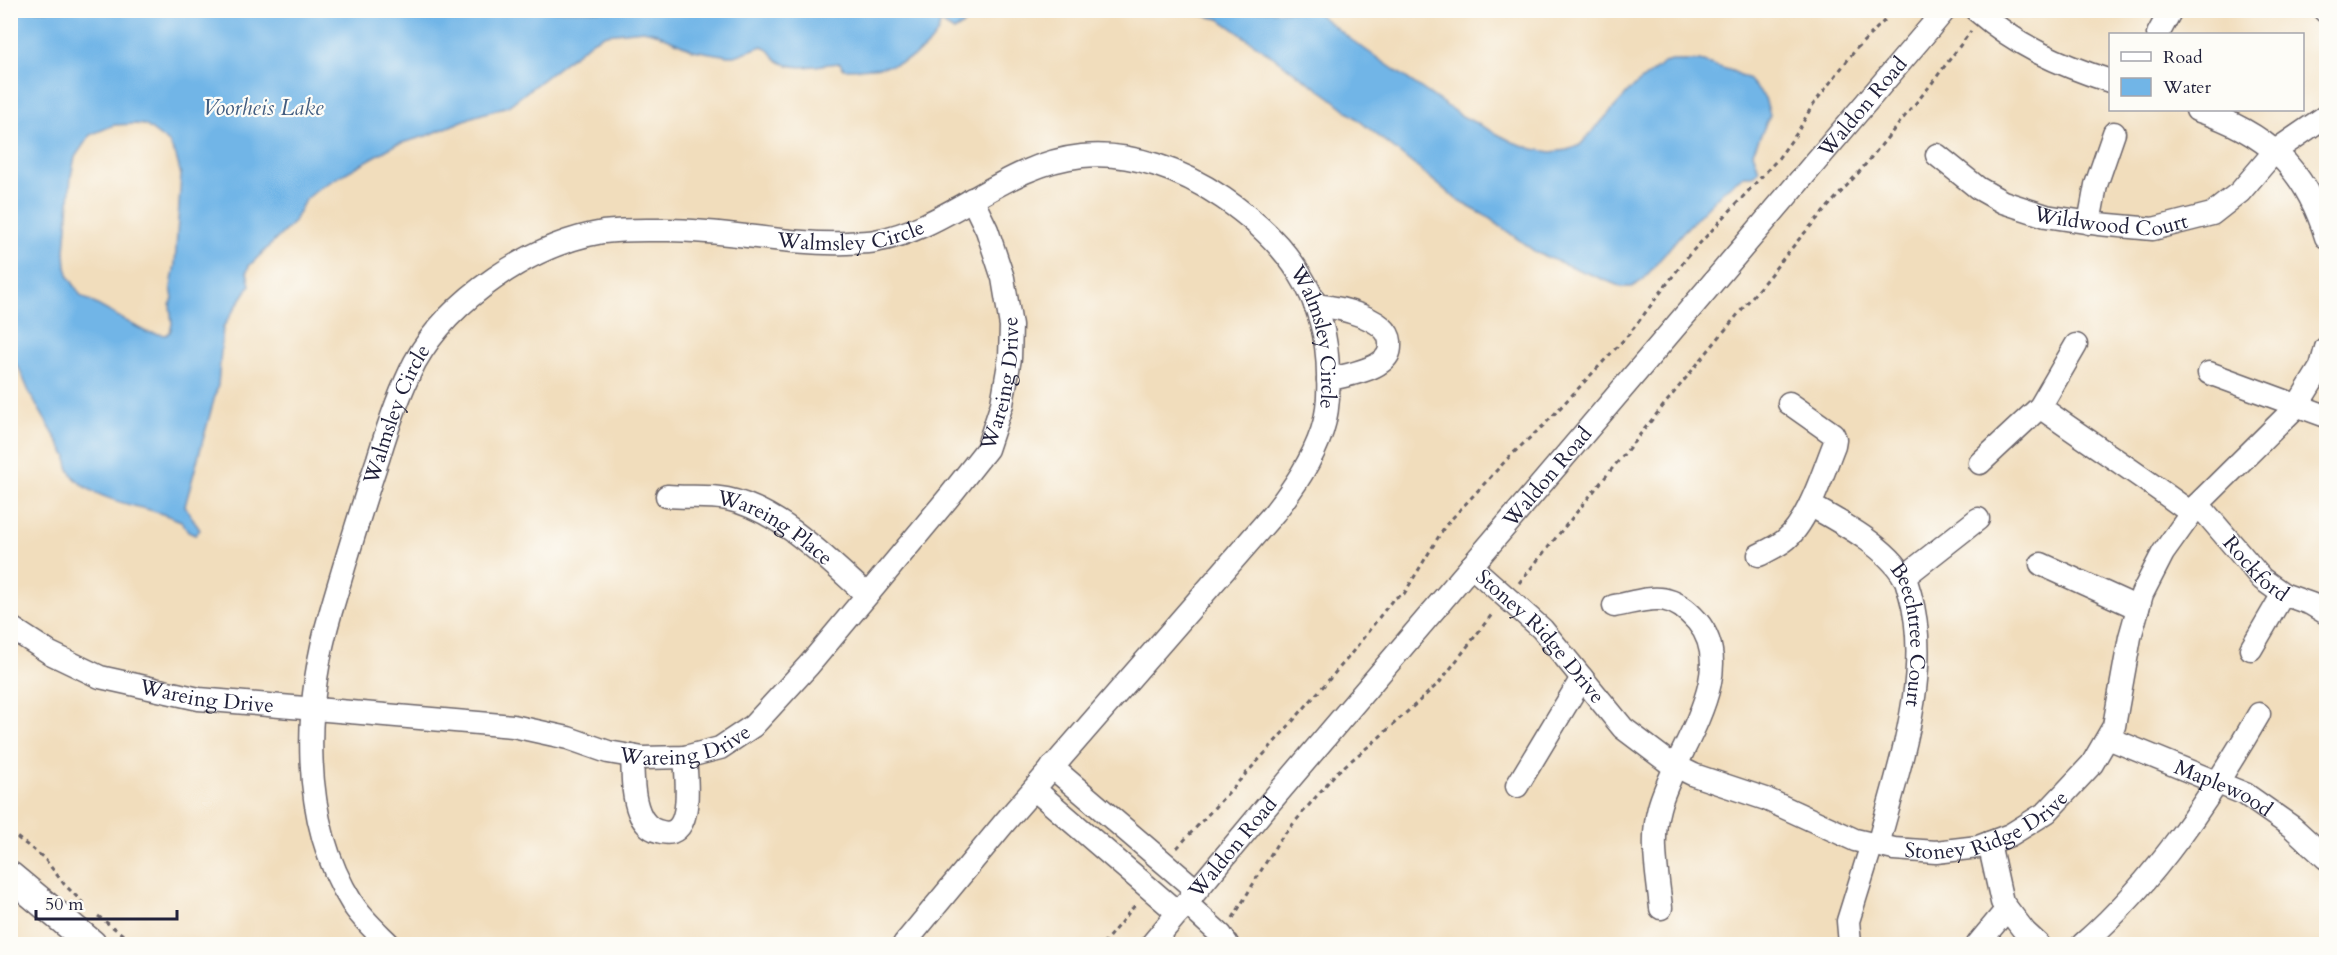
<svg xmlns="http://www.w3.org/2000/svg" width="2337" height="955" viewBox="0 0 2337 955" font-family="Cardo,serif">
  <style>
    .water { fill: #71b5e7; stroke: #4a6c91; stroke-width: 1.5; fill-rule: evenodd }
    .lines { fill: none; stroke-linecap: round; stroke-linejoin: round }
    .minor-casing { stroke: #6a6368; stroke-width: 25 }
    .major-casing { stroke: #6a6368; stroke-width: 31 }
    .path { stroke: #6a6368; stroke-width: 3; stroke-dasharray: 4.5 4.5; stroke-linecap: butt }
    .minor { stroke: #fff; stroke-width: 22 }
    .major { stroke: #fff; stroke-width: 28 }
    .labels { text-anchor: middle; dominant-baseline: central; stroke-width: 4.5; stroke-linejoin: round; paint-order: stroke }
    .street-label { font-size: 21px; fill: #22223b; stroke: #fdfcf7 }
    .water-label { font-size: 22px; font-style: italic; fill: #425d80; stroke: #fdfcf7 }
  </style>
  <rect width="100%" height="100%" fill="#fdfcf7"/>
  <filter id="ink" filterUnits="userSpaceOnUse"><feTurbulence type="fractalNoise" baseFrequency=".0167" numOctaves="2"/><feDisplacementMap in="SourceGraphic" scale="12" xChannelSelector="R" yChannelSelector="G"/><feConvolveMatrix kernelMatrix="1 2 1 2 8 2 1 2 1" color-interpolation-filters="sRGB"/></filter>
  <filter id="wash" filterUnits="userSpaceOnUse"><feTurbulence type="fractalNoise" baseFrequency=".008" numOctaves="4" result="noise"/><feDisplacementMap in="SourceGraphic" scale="24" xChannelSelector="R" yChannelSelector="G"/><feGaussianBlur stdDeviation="1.35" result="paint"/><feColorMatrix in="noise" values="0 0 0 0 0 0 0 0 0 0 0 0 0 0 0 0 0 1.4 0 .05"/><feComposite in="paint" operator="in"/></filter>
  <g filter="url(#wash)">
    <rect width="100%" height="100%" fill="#f1ddbc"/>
    <path class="water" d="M10 11 11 10 985 11 954 31 940 22C940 31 936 36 930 43 907 68 877 69 844 69L840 63C821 64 796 72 779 61 772 57 771 48 762 46L735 56H728L693 50 656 33 643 30 606 34 594 40 508 106 472 117 429 135 395 145 321 187 305 200 293 223 249 266 247 272 250 285 223 327 218 385 185 506 200 530 195 535 188 532 181 521C171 517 160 513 150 510 125 504 65 491 67 457L30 394 19 368 11 357ZM136 124 145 125 169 143 176 156 181 175 175 264 171 287 173 299 170 305 172 324 170 332 166 335 146 332 81 296 69 277 66 267 65 251 71 176 75 157 90 135 114 125Z
      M1184 11H1314L1353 41 1460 115 1513 142 1533 149 1551 152 1567 150 1580 145 1632 88 1664 63 1672 61H1700L1732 71 1747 78 1765 98 1770 115 1753 152 1759 170 1753 176H1744L1725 189 1682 233 1643 280 1632 287H1622L1537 253 1486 216 1460 202 1330 97 1219 19Z"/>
  </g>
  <g filter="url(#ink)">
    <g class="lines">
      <g class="minor-casing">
        <g id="minor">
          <path d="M1976 10C2019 47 2058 64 2110 81"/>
          <path d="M2324 10 2326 12"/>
          <path d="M2158 34 2171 10"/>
          <path d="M2197 110C2265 132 2305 167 2326 237"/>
          <path id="s1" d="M1937 155 1978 188 2003 202 2046 216 2098 224 2153 229 2212 214 2240 192 2275 151 2326 116"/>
          <path d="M2089 223 2096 185 2114 133"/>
          <path d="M1315 305C1337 307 1393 318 1390 346 1390 352 1387 358 1381 362 1368 372 1345 375 1328 380"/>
          <path d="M2209 373 2326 416"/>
          <path d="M2040 407C2090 443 2142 476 2191 513"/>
          <path d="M1980 463 2040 407 2076 345"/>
          <path id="s2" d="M667 496C687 498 707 495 727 499 780 510 828 560 867 595"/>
          <path id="s3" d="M2198 504 2262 579 2283 594 2311 604 2326 613"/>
          <path id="s4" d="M1810 505C1840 522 1886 546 1904 577 1907 581 1908 589 1910 594 1933 672 1898 769 1878 845"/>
          <path d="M1759 555C1767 551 1776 547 1784 541 1808 523 1823 472 1834 445L1835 439 1833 434 1789 403"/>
          <path d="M2041 564 2138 608"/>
          <path id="s5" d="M1471 566 1542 629 1623 728 1668 762 1694 775 1766 799 1855 840 1894 849 1936 852 1978 847 2010 835 2047 812 2092 764 2114 726 2130 637 2142 594 2163 553 2198 504 2297 406 2321 367 2326 348"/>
          <path d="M1904 577 1978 519"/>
          <path d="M1614 606C1650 599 1669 589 1697 621 1742 674 1673 753 1659 808 1650 841 1658 876 1661 908"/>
          <path id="s6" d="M10 627 50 653 100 677 199 699 513 726 568 738 608 752 643 758 685 757 720 748 753 726 809 665 949 497 987 449 1002 404 1010 358 1011 326 1003 278 987 230 972 199"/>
          <path d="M2251 649 2283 594"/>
          <path id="s7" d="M2108 738 2245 794 2292 827 2326 858"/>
          <path d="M632 756C633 774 632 795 639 812 642 820 649 829 658 831 696 844 686 776 685 757"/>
          <path d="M1052 767 1196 890"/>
          <path d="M1517 786 1582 678"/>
          <path d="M1034 789 1178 913"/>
          <path d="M1989 843 2002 902 2025 932 2038 944"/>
          <path d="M1186 903 1221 935 1227 944"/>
          <path id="s8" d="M389 944C377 932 361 918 352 903 299 819 304 703 331 611 346 560 361 509 378 459 388 426 399 393 415 362 450 299 531 244 603 232 625 229 647 230 668 230 728 230 787 245 846 243 855 242 866 243 875 241 950 228 1004 164 1082 156 1131 151 1182 170 1223 198 1286 241 1328 296 1328 375 1329 394 1328 413 1322 431 1312 461 1294 487 1275 512L1005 822 904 944"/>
          <path id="s9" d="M1152 944 1267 806 1945 10"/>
          <path d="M1850 944 1848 921 1872 844"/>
          <path d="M1978 944 2007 909"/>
          <path d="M2083 944C2156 880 2211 797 2259 714"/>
        </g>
      </g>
      <g class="major-casing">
        <path id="major" d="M10 876 92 944"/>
      </g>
      <path class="path" d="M1519 583 1800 238 1860 171 1929 87 1971 31
        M10 832 44 858 64 884 86 906
        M1177 848 1265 753 1347 659 1394 598 1404 594 1445 526 1510 456 1545 424 1630 333 1688 256 1777 160 1797 133 1812 106 1857 48 1895 10
        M98 916 135 944
        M1233 918 1278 842 1336 773 1375 741 1440 682 1493 613
        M1103 944 1136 904"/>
      <use href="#minor" class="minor"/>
      <use href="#major" class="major"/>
    </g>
  </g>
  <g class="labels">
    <g class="street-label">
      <text stroke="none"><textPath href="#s9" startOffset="1098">Waldon Road</textPath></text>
      <text stroke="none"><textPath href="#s1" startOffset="192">Wildwood Court</textPath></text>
      <text stroke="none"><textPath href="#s8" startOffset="1104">Walmsley Circle</textPath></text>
      <text stroke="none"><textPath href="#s8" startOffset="1678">Walmsley Circle</textPath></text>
      <text stroke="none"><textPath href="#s6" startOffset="1202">Wareing Drive</textPath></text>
      <text stroke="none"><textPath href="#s8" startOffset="564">Walmsley Circle</textPath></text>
      <text stroke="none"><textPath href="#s9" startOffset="612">Waldon Road</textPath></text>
      <text stroke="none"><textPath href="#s2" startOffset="116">Wareing Place</textPath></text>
      <text stroke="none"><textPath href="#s3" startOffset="87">Rockford</textPath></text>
      <text stroke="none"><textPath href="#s5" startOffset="99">Stoney Ridge Drive</textPath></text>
      <text stroke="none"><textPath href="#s4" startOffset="178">Beechtree Court</textPath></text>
      <text stroke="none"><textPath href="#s6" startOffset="212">Wareing Drive</textPath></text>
      <text stroke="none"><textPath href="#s6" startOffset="698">Wareing Drive</textPath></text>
      <text stroke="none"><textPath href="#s7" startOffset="126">Maplewood</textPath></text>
      <text stroke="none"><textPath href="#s5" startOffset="621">Stoney Ridge Drive</textPath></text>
      <text stroke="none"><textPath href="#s9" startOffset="126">Waldon Road</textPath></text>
    </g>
    <g class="water-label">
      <text x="263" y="108">Voorheis Lake</text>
    </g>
  </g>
  <rect width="2337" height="955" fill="none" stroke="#fdfcf7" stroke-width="36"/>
  <rect x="2109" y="33" width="195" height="78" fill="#fdfcf7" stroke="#a5a5ac" stroke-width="1.5"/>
  <rect x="2121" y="52" width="30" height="9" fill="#ffffff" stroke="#a5a5ac" stroke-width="1.5"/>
  <text x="2163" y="63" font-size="18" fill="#22223b">Road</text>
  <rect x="2121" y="78" width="30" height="18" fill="#71b5e7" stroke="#a5a5ac" stroke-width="1.5"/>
  <text x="2163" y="93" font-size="18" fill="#22223b">Water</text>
  <path d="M36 910v9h141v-9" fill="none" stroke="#22223b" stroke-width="3"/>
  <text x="45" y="910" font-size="18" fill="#22223b" stroke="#fdfcf7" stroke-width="4.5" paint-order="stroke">50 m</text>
</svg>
